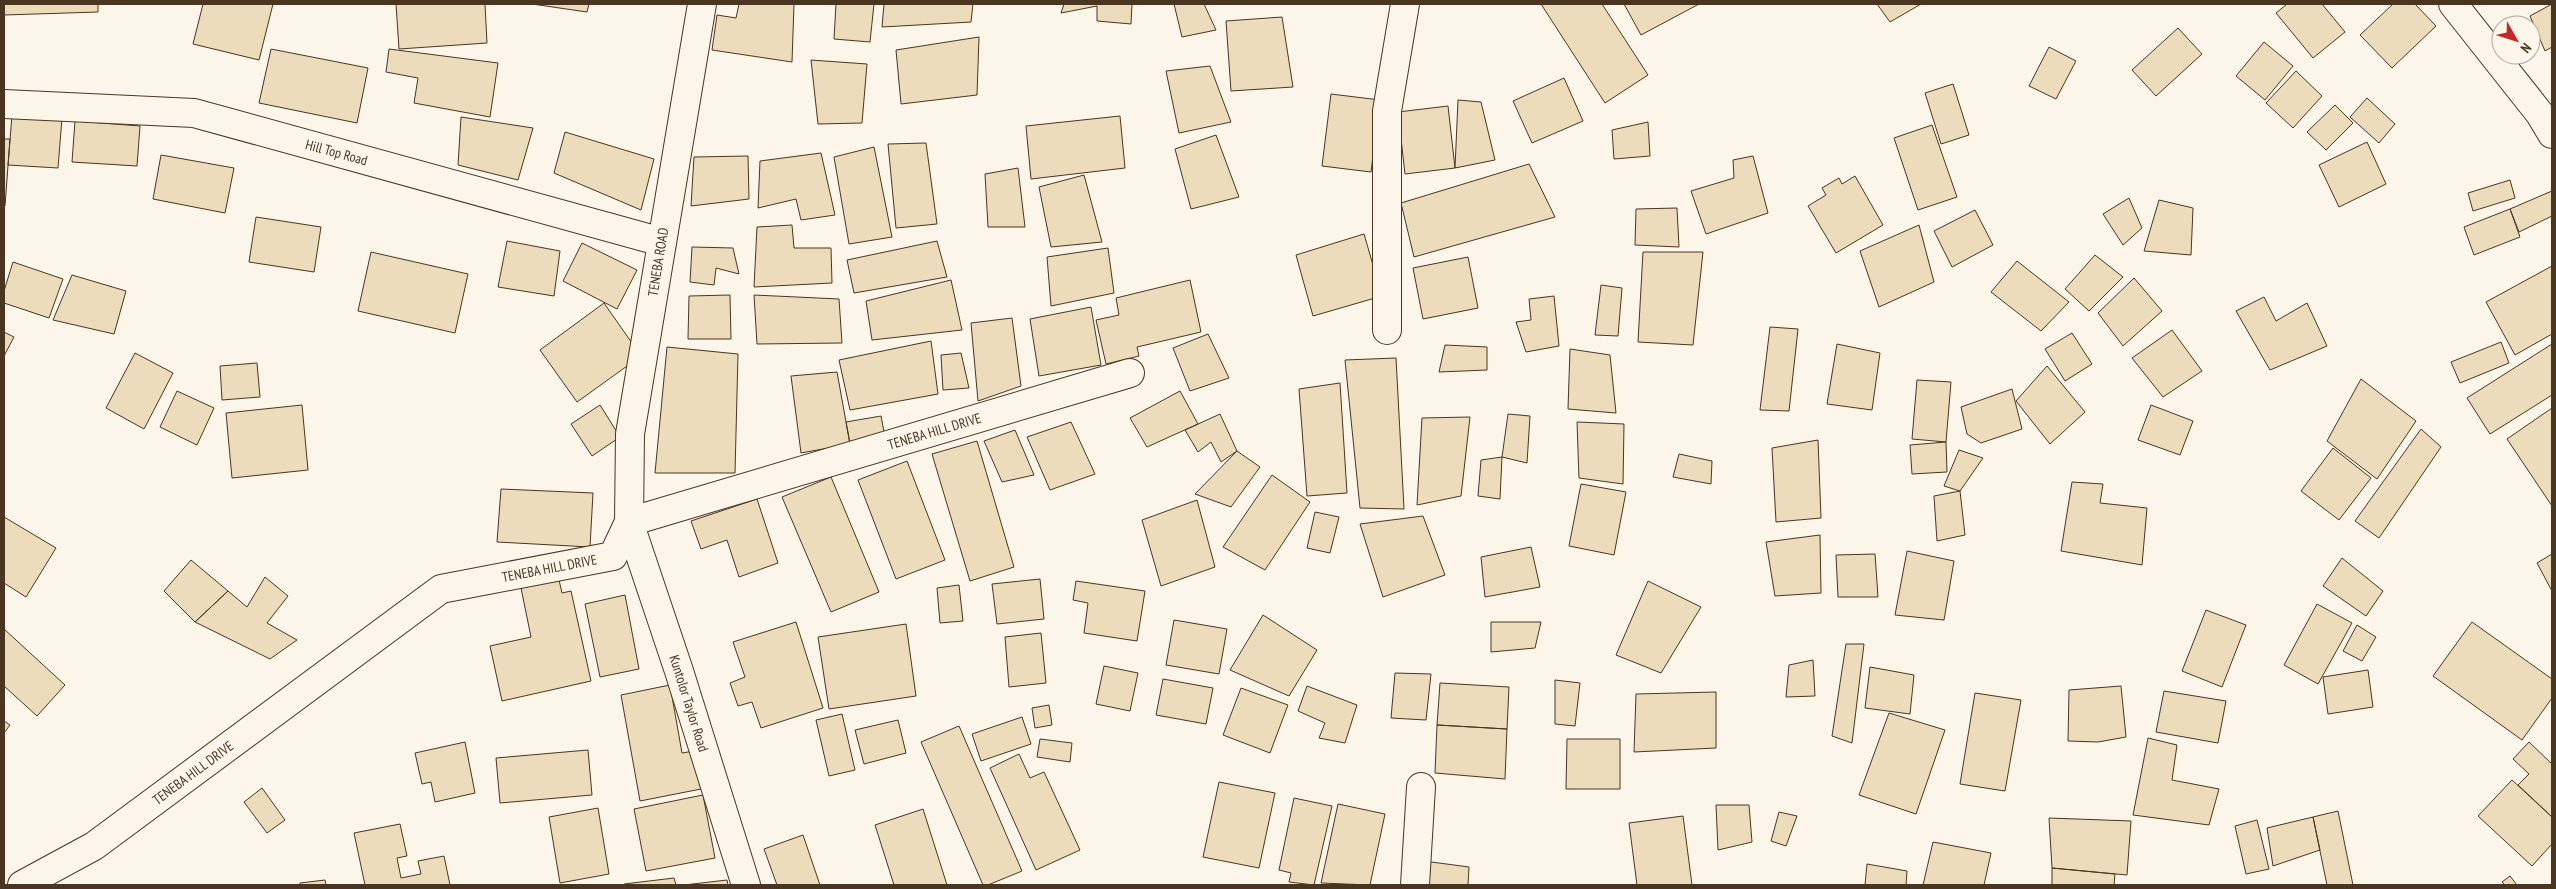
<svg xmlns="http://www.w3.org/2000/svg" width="2556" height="889" viewBox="0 0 2556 889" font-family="'PT Sans Narrow',sans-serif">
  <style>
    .building { fill: #ecdcbc; stroke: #4a3520 }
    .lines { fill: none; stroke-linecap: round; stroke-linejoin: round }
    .minor-casing { stroke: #4a3520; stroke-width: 30 }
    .minor { stroke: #fbf6e9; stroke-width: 28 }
    .labels { text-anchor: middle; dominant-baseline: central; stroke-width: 4; stroke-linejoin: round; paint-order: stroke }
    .street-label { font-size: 14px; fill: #4a3520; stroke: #fbf6e9 }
  </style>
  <rect width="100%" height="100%" fill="#fbf6e9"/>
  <path class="building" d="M4 4H98V12L4 15Z
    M203 4H273L259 60 193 44Z
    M396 4H485L487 43 399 49Z
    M532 4H589L587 12Z
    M739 4H794L792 62 712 50 717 15 736 18Z
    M836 4H874L870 42 834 39Z
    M884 4H973L971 22 882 27Z
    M1064 4H1132L1131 24 1097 21V6L1061 13Z
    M1174 4H1204L1216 30 1182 37Z
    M1541 4H1602L1648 75 1605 103Z
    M1624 4H1699L1641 35Z
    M1877 4H1921L1890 22Z
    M2287 4H2322L2345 32 2313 58 2276 13Z
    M2393 4H2415L2436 26 2392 68 2360 35Z
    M2552 4V47L2545 51 2530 16Z
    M1282 17 1293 87 1231 91 1226 21Z
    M2178 28 2202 54 2156 96 2132 70Z
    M979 37 977 95 901 104 896 50Z
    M2264 42 2293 66 2265 100 2236 76Z
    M2049 47 2076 61 2056 99 2029 86Z
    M271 49 368 68 357 123 259 103Z
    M389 49 498 63 490 117 414 103 418 78 386 72Z
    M811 60 867 64 862 123 818 124Z
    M1210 66 1231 122 1179 133 1166 71Z
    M2296 71 2322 96 2293 128 2266 103Z
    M1564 78 1583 121 1532 143 1513 101Z
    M1953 84 1969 135 1941 144 1925 93Z
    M1331 94 1380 100 1371 172 1322 166Z
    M2367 98 2395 124 2379 143 2350 117Z
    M1458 100 1481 102 1495 160 1455 168Z
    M2335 105 2353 123 2326 150 2307 132Z
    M1448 106 1455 168 1405 174 1398 112Z
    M12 115 62 118 58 168 8 165Z
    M1120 116 1125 168 1031 179 1026 126Z
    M461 117 533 128 518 180 458 165Z
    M75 121 140 126 137 166 72 162Z
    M1648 122 1650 156 1614 159 1612 130Z
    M1932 125 1957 197 1918 210 1894 138Z
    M565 132 654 159 641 210 554 173Z
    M1216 135 1239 197 1191 209 1175 149Z
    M4 139H10L5 206H4Z
    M2367 142 2386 184 2339 207 2319 165Z
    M926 143 937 224 896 228 888 144Z
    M874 147 892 237 849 244 834 157Z
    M821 153 835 215 801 220 796 199 758 208 760 161Z
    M161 155 234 168 225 213 153 199Z
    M748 156 749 199 691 206 694 157Z
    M1753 156 1768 213 1706 234 1691 191 1734 178 1733 160Z
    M1529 164 1555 217 1414 257 1401 203Z
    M1018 168 1025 227H988L985 174Z
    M1084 175 1102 242 1051 247 1039 187Z
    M1855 176 1883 225 1836 253 1808 206 1826 195 1822 188 1839 178 1842 184Z
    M2510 180 2515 198 2473 211 2468 193Z
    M2552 191V216L2519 232 2510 209Z
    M2129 198 2142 228 2123 245 2103 214Z
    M2159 200 2193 208 2191 255 2144 251Z
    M1677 208 1679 247 1635 245 1636 209Z
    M2510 209 2520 237 2474 255 2464 227Z
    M1975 210 1993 245 1952 267 1934 231Z
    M256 217 321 227 314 272 249 262Z
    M792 225 794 248H831L832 283 754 287 757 227Z
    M1919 225 1934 282 1879 307 1860 251Z
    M1364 234 1382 296 1313 316 1296 255Z
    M507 241 560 251 554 296 498 287Z
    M937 241 947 277 854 293 847 260Z
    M582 243 637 270 617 309 563 281Z
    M692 247 733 248 739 274 716 268 714 285 690 282Z
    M1108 248 1114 293 1051 306 1047 257Z
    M371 252 468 274 455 333 358 311Z
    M1643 252H1703L1693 345 1638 342Z
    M2095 255 2123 277 2089 311 2065 289Z
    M1468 257 1478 308 1423 319 1413 268Z
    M2017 261 2069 302 2041 331 1991 292Z
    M13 262 63 279 49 318 4 303V291Z
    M2552 266V334L2515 355 2486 302Z
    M72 275 126 291 114 334 53 320Z
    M2134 278 2162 311 2123 346 2098 313Z
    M951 280 962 330 872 340 866 301Z
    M1190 280 1201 332 1137 347 1139 356 1106 364 1096 320 1119 315 1116 298Z
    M1601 285 1622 288 1618 336 1595 335Z
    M730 295 731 339H688L689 296Z
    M754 295 839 299 842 343 757 344Z
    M1554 296 1559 346 1526 352 1516 322 1531 320 1529 299Z
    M2264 297 2276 321 2307 303 2327 346 2270 370 2236 311Z
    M604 303 641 356 577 402 540 350Z
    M1091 307 1101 365 1039 376 1030 319Z
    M1012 318 1021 386 978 401 971 323Z
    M1770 327 1798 329 1789 411 1760 410Z
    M2172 330 2202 371 2163 397 2132 358Z
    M4 332 14 337 4 356Z
    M2072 333 2092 364 2065 381 2045 349Z
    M1208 334 1229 378 1190 391 1173 348Z
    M931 341 938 394 850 410 839 360Z
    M2501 342 2509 363 2460 383 2451 362Z
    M1837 344 1880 353 1872 410 1827 404Z
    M2552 344V395L2490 434 2467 398Z
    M1445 345 1487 347V370L1439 372Z
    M667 347 738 354 735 473H655Z
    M1570 349 1610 355 1616 413 1568 409Z
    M135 353 173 373 144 429 106 408Z
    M961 353 969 388 943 390 941 355Z
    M1396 358 1404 509 1360 508 1345 360Z
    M257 363 260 397 222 400 220 366Z
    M2047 366 2085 412 2050 444 2016 401Z
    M837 372 850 444 801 453 791 376Z
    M2361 379 2416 421 2377 479 2327 441Z
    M1917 380 1951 382 1946 442 1912 439Z
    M1340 383 1347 493 1307 496 1299 389Z
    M2012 389 2022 429 1981 443 1967 434 1961 407Z
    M177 391 214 408 197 445 160 427Z
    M1180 391 1198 424 1147 447 1130 418Z
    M302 405 308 470 232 478 226 413Z
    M600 405 620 437 592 456 571 424Z
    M2151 405 2193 421 2180 455 2138 440Z
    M2552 408V506L2507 439Z
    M1220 414 1237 451 1221 462 1211 442 1198 452 1185 430Z
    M1508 414 1530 416 1527 463 1502 457Z
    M881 416 885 437 850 444 846 422Z
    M1470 417 1461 496 1417 505 1422 418Z
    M1071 422 1095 474 1050 490 1027 437Z
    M1577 422 1624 424 1623 484 1579 478Z
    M2421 429 2441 447 2379 538 2355 521Z
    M1015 430 1034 475 1002 482 984 441Z
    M1818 440 1821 518 1776 522 1772 448Z
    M977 441 1014 567 970 581 932 454Z
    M1946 442 1947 472 1912 474 1910 445Z
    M2333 448 2371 478 2339 520 2301 491Z
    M1959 450 1983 458 1960 491 1944 486Z
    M1237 451 1260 467 1231 507 1195 494Z
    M1679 454 1712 461 1711 484 1673 477Z
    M1502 457 1500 499 1478 496 1481 460Z
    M907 461 945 560 896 579 858 480Z
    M1272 475 1310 502 1265 570 1223 547Z
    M831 477 879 592 831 612 782 497Z
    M2072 482 2103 484 2100 503 2147 508 2142 565 2061 551Z
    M1581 484 1626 492 1614 555 1569 546Z
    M501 489 593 493 590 547 497 542Z
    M1960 491 1965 535 1937 541 1934 496Z
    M757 499 778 563 739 577 727 540 701 549 691 521Z
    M1197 500 1215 567 1161 586 1142 520Z
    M1315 512 1339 517 1330 553 1307 548Z
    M1423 516 1445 575 1383 597 1360 524Z
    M4 517 56 548 26 597 4 583Z
    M1820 535 1821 593 1775 596 1766 542Z
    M1531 547 1540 587 1485 597 1481 557Z
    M1907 551 1954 561 1944 620 1895 615Z
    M1875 554 1878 597H1838L1836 555Z
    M2552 554V591L2537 563Z
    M2342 558 2383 591 2366 616 2323 586Z
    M191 560 228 591 195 622 164 591Z
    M265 577 288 596 267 623 297 640 270 659 195 622 228 591 247 607Z
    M1040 579 1044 619 997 624 992 584Z
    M559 580 562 593 571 591 591 681 502 701 490 646 531 637 521 588Z
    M1076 581 1145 591 1137 641 1084 633 1088 603 1073 600Z
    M1648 581 1701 607 1661 673 1616 655Z
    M959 585 963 621 940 623 937 588Z
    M625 595 639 669 600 677 585 604Z
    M2317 604 2352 623 2318 684 2284 665Z
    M2206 610 2246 625 2222 687 2182 671Z
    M1263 615 1317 650 1289 696 1230 670Z
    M1174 620 1227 629 1219 674 1166 665Z
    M796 622 823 708 761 728 752 702 738 706 730 683 745 677 733 642Z
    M1491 622H1541L1535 648 1491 652Z
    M2472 622 2552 679V698L2522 740 2433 676Z
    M906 624 916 696 829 709 818 637Z
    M2357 625 2376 637 2362 661 2343 651Z
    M4 629 65 685 37 716 4 686Z
    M1041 633 1046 683 1009 687 1005 637Z
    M1846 644H1864L1852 743 1832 736Z
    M1813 660 1815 696 1786 697 1789 665Z
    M1104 666 1138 673 1130 711 1096 704Z
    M1870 667 1914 675 1910 714 1865 708Z
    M2368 670 2373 707 2328 714 2323 677Z
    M1395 673 1431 674 1426 720 1391 718Z
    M1163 679 1213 688 1206 724 1156 715Z
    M1555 680 1580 683 1575 726 1555 724Z
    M1440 683 1509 687 1507 729 1437 725Z
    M670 685 682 753 694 751 701 789 640 801 621 695Z
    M1307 686 1357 705 1345 743 1319 738 1325 723 1298 711Z
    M2121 686 2126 737 2098 742 2068 741 2069 690Z
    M1241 688 1288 705 1270 753 1223 735Z
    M2164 691 2226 701 2218 743 2156 732Z
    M1716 692V748L1634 752 1636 694Z
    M1975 693 2021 700 2005 791 1960 784Z
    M1049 705 1052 725 1035 728 1032 708Z
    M1889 713 1945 730 1916 814 1859 795Z
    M842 714 855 770 829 776 816 720Z
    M1022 717 1031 744 981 761 972 734Z
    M898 720 906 753 864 764 855 730Z
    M4 721 10 725 4 733Z
    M1437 725 1507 729 1505 779 1435 773Z
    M959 726 1022 871 988 885H983L921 742Z
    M2148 738 2177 745 2172 780 2219 789 2209 825 2133 815Z
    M1040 739 1072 743 1070 762 1037 757Z
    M1567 739H1620V789H1566Z
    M465 742 475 793 435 802 431 782 422 784 415 753Z
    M2529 742 2552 764V817L2518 785 2529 774 2513 759Z
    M588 750 592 795 500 803 496 758Z
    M1019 754 1030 778 1044 772 1080 850 1036 870 990 768Z
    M2512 780 2552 817V844L2532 866 2478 816Z
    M1219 782 1275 793 1259 868 1203 857Z
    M262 788 285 820 267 833 244 802Z
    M703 795 715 858 646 871 634 809Z
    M1294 798 1332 806 1314 885 1289 882 1291 873 1279 870Z
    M1338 804 1385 814 1370 885 1321 883Z
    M1716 805H1749L1752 842 1718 850Z
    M598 808 609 874 560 883 549 817Z
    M923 809 947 885H894L875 825Z
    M2338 811 2353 885H2327L2313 817Z
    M1779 812 1797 816 1786 846 1771 841Z
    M1683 816 1692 885H1637L1629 823Z
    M2313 817 2320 850 2273 866 2267 828Z
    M2049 818 2131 821 2127 875 2052 868Z
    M2257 820 2269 869 2246 874 2235 826Z
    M400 824 407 856 397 858 401 878 421 874 418 861 444 856 450 885H365L354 833Z
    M803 835 820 885H777L764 849Z
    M1933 842 1991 853 1984 885H1923Z
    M1424 861 1469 867 1468 885H1423Z
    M1867 864 1907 871 1906 885H1865Z
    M2052 868 2115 874 2114 885H2052Z
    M2510 876 2517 885H2505L2502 882Z
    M674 878 676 885H624V884Z
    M325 880 326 885H300V883Z
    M727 880 728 885H684Z"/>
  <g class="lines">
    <g class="minor-casing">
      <g id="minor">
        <path id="s1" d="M702 4 630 434 629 522 679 671 746 885"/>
        <path d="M2453 4 2540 114 2552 134"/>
        <path id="s2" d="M4 104 194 113 662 242"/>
        <path d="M1387 330V111L1405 4"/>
        <path id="s3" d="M22 885 94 846 441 589 613 556 629 522 1130 373"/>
        <path d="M1415 885 1421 787"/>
      </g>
    </g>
    <use href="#minor" class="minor"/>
  </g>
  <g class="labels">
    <g class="street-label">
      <text stroke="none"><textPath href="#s2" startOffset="338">Hill Top Road</textPath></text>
      <text transform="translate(658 262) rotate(-81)">TENEBA ROAD</text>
      <text stroke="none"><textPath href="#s3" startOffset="1045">TENEBA HILL DRIVE</textPath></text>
      <text stroke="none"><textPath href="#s3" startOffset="624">TENEBA HILL DRIVE</textPath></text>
      <text stroke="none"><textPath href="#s1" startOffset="715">Kuntolor Taylor Road</textPath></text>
      <text stroke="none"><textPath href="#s3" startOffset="205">TENEBA HILL DRIVE</textPath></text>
    </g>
  </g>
  <rect width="2556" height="889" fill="none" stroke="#4a3520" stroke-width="10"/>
  <g transform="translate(2516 40) rotate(129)"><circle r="24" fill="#fbf6e9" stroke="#b4a999"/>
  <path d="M0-4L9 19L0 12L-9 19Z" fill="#c62828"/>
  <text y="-8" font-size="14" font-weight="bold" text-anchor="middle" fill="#4a3520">N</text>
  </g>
</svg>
